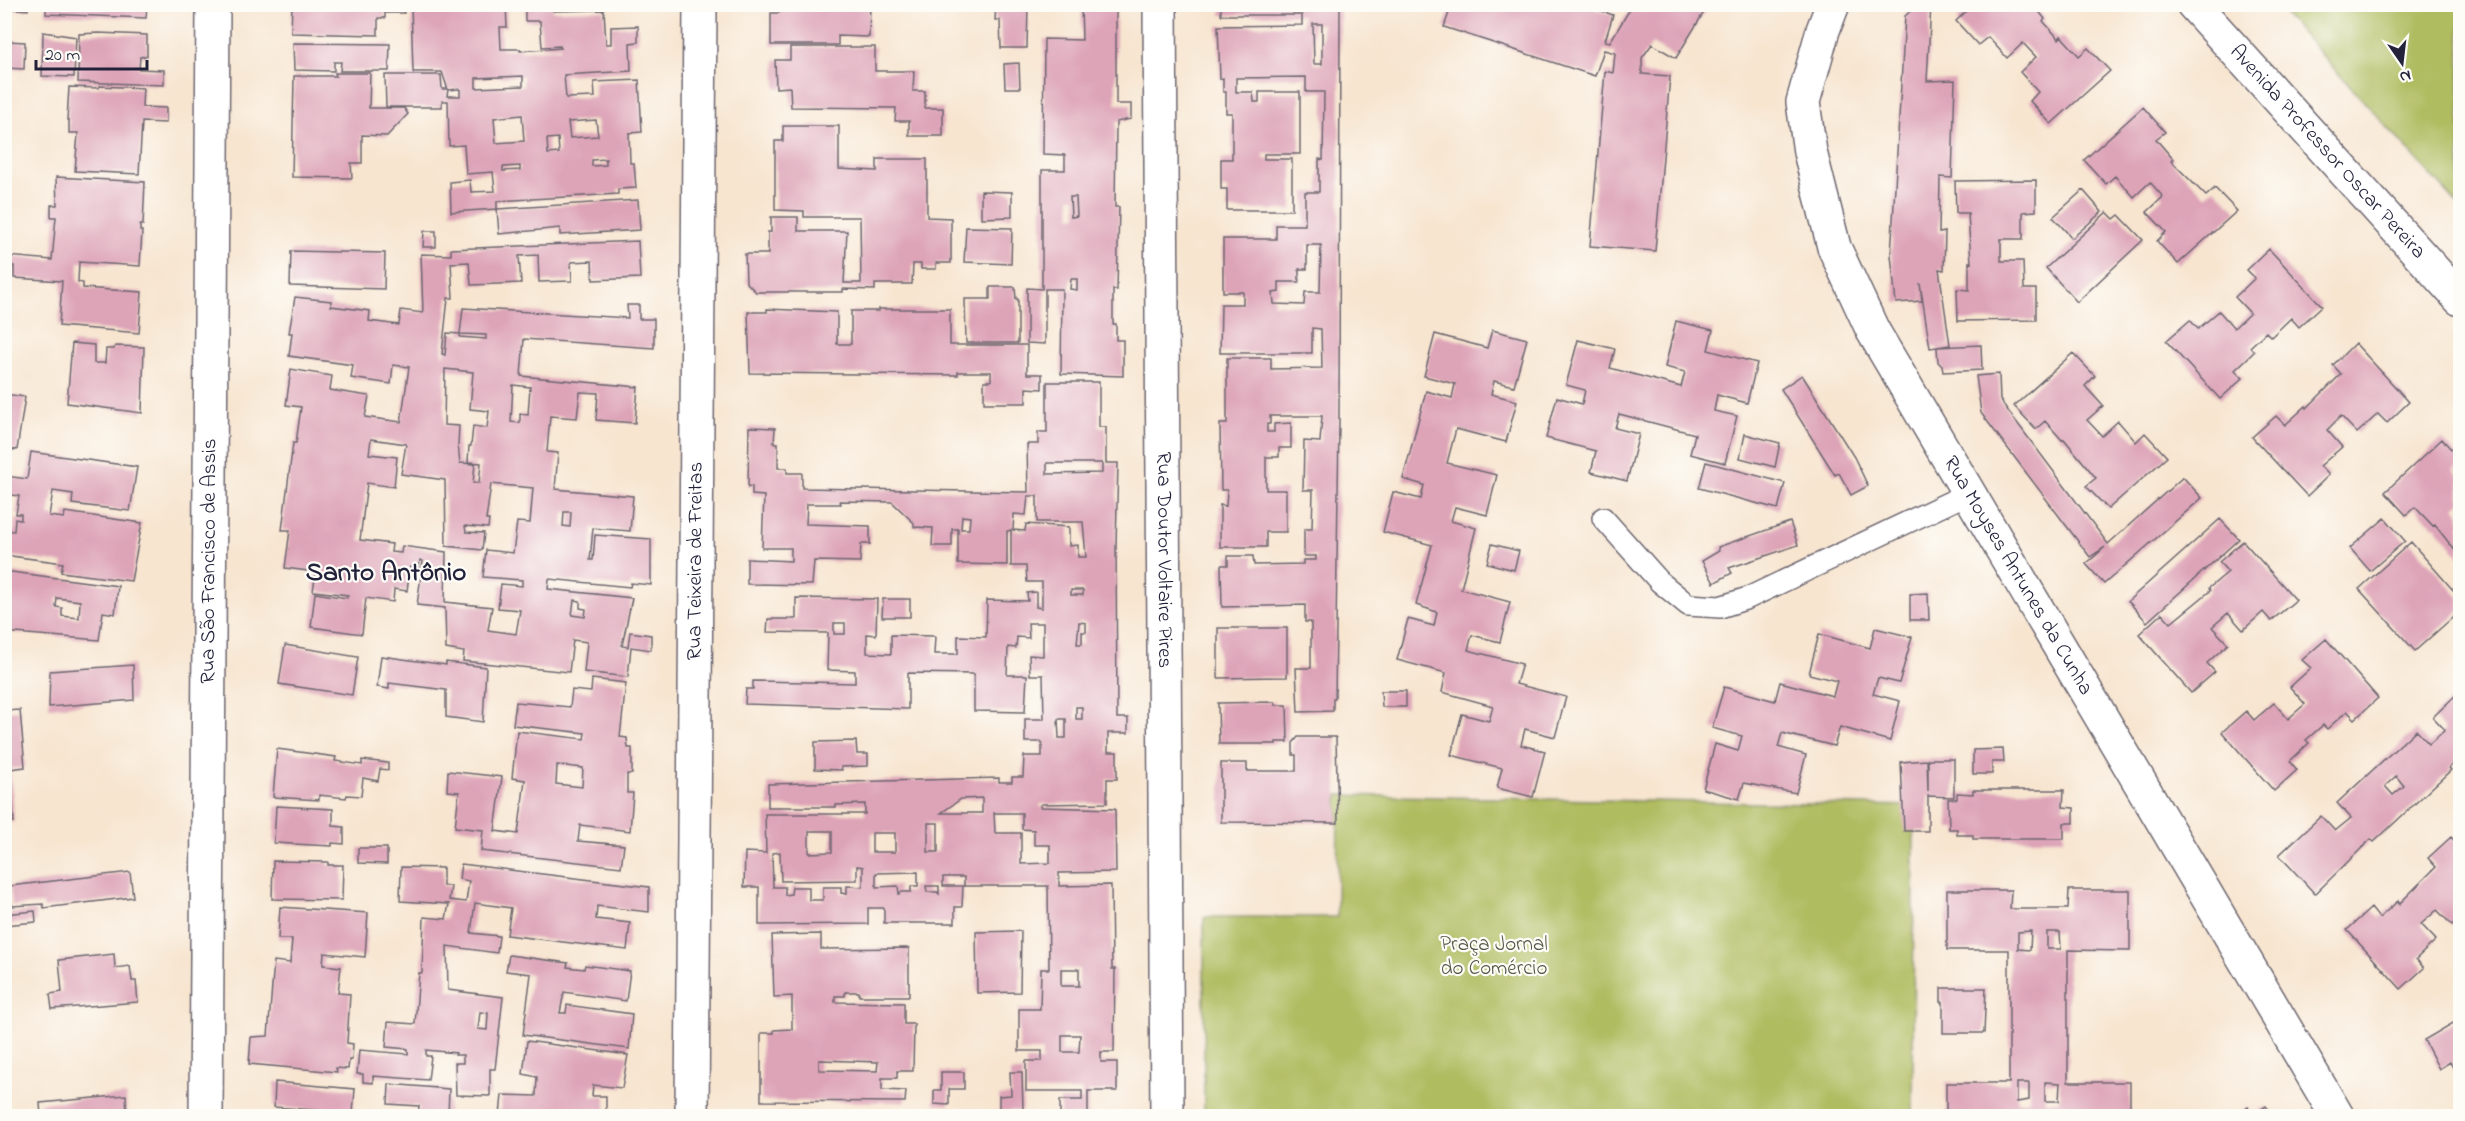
<svg xmlns="http://www.w3.org/2000/svg" width="2465" height="1121" viewBox="0 0 2465 1121" font-family="'Indie Flower',sans-serif">
  <style>
    .green { fill: #afbc5e; stroke: #686f4c; stroke-width: 1.5 }
    .building { fill: #dda3b7; fill-rule: evenodd }
    .lines { fill: none; stroke-linecap: round; stroke-linejoin: round }
    .service-casing { stroke: #6d666f; stroke-width: 24 }
    .minor-casing { stroke: #6d666f; stroke-width: 36 }
    .secondary-casing { stroke: #6d666f; stroke-width: 36 }
    .service { stroke: #fff; stroke-width: 21 }
    .minor { stroke: #fff; stroke-width: 33 }
    .secondary { stroke: #fff; stroke-width: 33 }
    .labels { text-anchor: middle; dominant-baseline: central; stroke-width: 4.5; stroke-linejoin: round; paint-order: stroke }
    .street-label { font-size: 21px; fill: #22223b; stroke: #fdfcf7 }
    .park-label { font-size: 21px; fill: #535847; stroke: #fdfcf7 }
    .district-label { font-size: 27px; font-weight: bold; fill: #22223b; stroke: #fdfcf7 }
  </style>
  <rect width="100%" height="100%" fill="#fdfcf7"/>
  <filter id="ink" filterUnits="userSpaceOnUse"><feTurbulence type="fractalNoise" baseFrequency=".0167" numOctaves="2"/><feDisplacementMap in="SourceGraphic" scale="12" xChannelSelector="R" yChannelSelector="G"/><feConvolveMatrix kernelMatrix="1 2 1 2 8 2 1 2 1" color-interpolation-filters="sRGB"/></filter>
  <filter id="wash" filterUnits="userSpaceOnUse"><feTurbulence type="fractalNoise" baseFrequency=".008" numOctaves="4" result="noise"/><feDisplacementMap in="SourceGraphic" scale="24" xChannelSelector="R" yChannelSelector="G"/><feGaussianBlur stdDeviation="1.35" result="paint"/><feColorMatrix in="noise" values="0 0 0 0 0 0 0 0 0 0 0 0 0 0 0 0 0 1.4 0 .05"/><feComposite in="paint" operator="in"/></filter>
  <g filter="url(#wash)">
    <rect width="100%" height="100%" fill="#f7e5d0"/>
    <path class="green" d="M2276 5H2460V207Z
      M1338 795 1914 806 1913 1116H1204V917H1337Z"/>
    <g id="blocks">
      <path class="building" d="M4 4H28V10L4 8Z
        M46 4H147L146 18 46 14Z
        M292 4H404V13H385V18H378V35L291 33Z
        M411 4H506L507 27H500L501 49H520V51L561 48 560 46 542 47 540 21H525V9L529 6H553V11L604 10 606 44H611V27L638 26V42L630 43 631 71 564 75 566 98 595 97 594 82 639 80 642 132 629 133 630 163H634L636 188 618 189V194L497 201V209L451 212 450 182 470 180 471 192 495 191 493 172 466 174 464 145 449 146 448 101H442V107H386L385 75H441L442 89H448L447 96H460V89L448 90 442 72H413ZM523 76V86L476 88V78ZM522 115 524 141 496 143 494 118ZM596 120 598 136 570 138 568 122ZM558 138 559 153 548 154 547 139ZM606 159V165L592 166V160ZM520 166V170L503 171V167Z
        M779 4H870L869 37 838 36V45H771V13H779Z
        M996 4H1028L1027 48H1001L1000 20H995Z
        M1081 4H1116V104H1131V119L1116 122V125L1115 207H1119L1117 290H1113V324H1116V340H1123V376L1061 374 1062 289H1045V344L1027 343V288L1042 289V170H1065V155L1043 154 1044 39 1082 40ZM1070 197H1076L1077 216 1071 217ZM1071 279H1077V290L1070 289Z
        M1221 4H1302V8L1308 7V4H1340L1339 423 1335 698H1333V711L1298 712 1296 668H1311V622H1305V605L1222 607 1221 565H1228V556H1253L1254 565 1303 564V560H1316V556H1304V529H1312L1313 490H1303L1304 441 1320 442 1322 416H1270V424H1267V432H1274V424L1291 423V448H1279V457H1266V490H1286V532H1266V547H1220V505L1226 506 1227 490H1221L1220 424H1227V358H1271V369L1322 368 1321 329 1312 328V353H1220L1221 304H1243V292H1223V239H1276V225H1305V192H1319V159L1323 160 1324 92H1306V77L1236 78V92H1253L1254 102H1259V92H1300V154H1264V159H1292V210H1227V189H1221V159H1232V113H1226V92H1223V78L1220 79 1218 26 1302 25V15H1221ZM1313 24H1322V64H1314ZM1307 245H1321L1320 292H1305L1304 305 1274 304 1273 293 1279 292V282H1299V269H1307Z
        M1452 4H1597L1596 9 1613 15 1605 41 1610 42 1633 4H1709L1676 58 1652 44 1642 58V74L1670 76 1655 251 1590 246 1605 71 1613 73 1615 53 1604 50 1595 76 1444 27Z
        M1918 4H1931L1927 81 1955 80 1952 178 1940 177 1939 233 1945 232 1944 270 1939 269 1950 345 1937 347 1981 345 1982 370 1943 372 1942 366 1938 362 1937 347 1930 348 1920 283 1922 301 1896 303 1891 255 1905 16Z
        M1974 4H2033L2045 19 2043 21 2059 39 2061 36 2079 56 2088 48 2110 71 2051 124 2030 101 2038 92 2020 72 2036 57 2023 43 2007 58 1988 37 1978 45 1956 21Z
        M4 25H8V41L25 42 24 69 4 68Z
        M43 32 76 37 74 77 42 76Z
        M98 33 147 35V56L140 57 139 69 164 70V85L78 82 79 34Z
        M293 43 390 44 389 71H340L341 62H334V71L294 70Z
        M790 47H875V71H914L913 91H925V108H943V136H909V121H895L896 108 791 107 790 87 776 88 775 60H790Z
        M1019 63 1020 88H1005L1004 64Z
        M335 73H370L369 108H404L408 114 387 136 362 135V163H351L352 178 292 177 294 76H336Z
        M99 86 143 88 142 107 166 108V123L142 122 139 174 75 171 78 133H69V120H67L69 87 99 88Z
        M2143 107 2165 132 2156 139 2173 159 2171 161 2206 196 2215 188 2237 211 2178 264 2157 241 2166 232 2147 212 2163 197 2150 182 2134 197 2115 176 2106 184 2084 160Z
        M783 126H839V169L877 171V159H927V217L951 218V263H936V269H921V264H913L912 284H875V290L843 289V292H756L746 282 745 254H768V232H771V217H798V231H847L844 283H861L860 217H804V211L775 210V141H783Z
        M56 177 145 182 143 225H140V231H142L140 266 79 262 78 282 83 283V288L142 292 139 333 59 326 62 281 14 278V266H7L8 256 52 260 56 217H51V205H57Z
        M2036 180V211L2023 212V239H2001V261H2023L2024 289H2036V320L1958 321 1957 289 1969 290V262L1971 263 1968 213H1956L1955 181Z
        M2083 190 2102 212 2072 238 2053 217Z
        M981 191 1012 192V217L981 218Z
        M638 200 640 230 560 235V228L499 234 497 209Z
        M2107 212 2114 219 2119 215 2143 240 2077 302 2046 268Z
        M966 227 1012 228 1011 264 964 262Z
        M424 231H436V247H423Z
        M638 241 640 278 593 280 592 261 571 262 572 281 539 282 538 255 519 256 521 283 471 285 469 262 451 263 453 298H448L442 354 445 355 447 333 460 334V337L486 339V335L460 334 463 308 628 318 627 305H639V319H654V348L524 339 521 376 638 387 635 423 596 420 598 393 580 392 577 418 550 416 547 452 558 453 555 489 633 496 630 531 593 528 590 560H593L595 535 651 539V585L631 583 630 587 549 579 548 589 632 598 622 646 628 647 630 632 651 635V650L631 647 628 677 584 672 587 642 573 640 569 672 463 661 464 652 446 649 445 608 417 605 423 561 420 560 419 568 410 567 407 591 394 589 393 602 366 598 362 634 311 627 315 593 347 598 348 595 313 591 316 572 285 568 290 530H282L293 443H296L301 407 286 405 291 369 332 376 330 390 369 396 365 417 401 422 409 367 393 365 391 384 351 378 353 365 289 356 292 333H289L295 297 331 301V306L370 311 369 321 399 325 401 310 423 313 421 254 451 255V249ZM445 369 473 372 470 409 489 411 487 428 473 426 471 446H469L468 462 481 463 479 483H473L475 464 460 463 458 445 459 426 444 425ZM513 385 530 387 528 415 520 414V423L511 422ZM371 439 406 444 401 474 445 480 446 546 482 550 484 533 466 532 465 526 488 528 489 520H486L491 484 533 488 530 523 517 522 513 553 486 550 483 577 522 580V586L501 584 498 608 520 610 516 634 488 630 492 607 445 602 446 552 402 546 401 553 391 552 392 544 360 540 367 483 394 487 397 457 369 454ZM564 512H571L570 527 563 526ZM574 600 580 601V608L586 609 585 617 572 615Z
        M2269 249 2322 306 2299 327 2291 318 2271 337 2266 332 2250 347 2254 352 2235 370 2243 378 2220 399 2166 341 2190 320 2198 329 2219 311 2234 328 2250 313 2235 297 2255 278 2247 270Z
        M291 251 385 253 384 289 290 286Z
        M990 287H1015L1016 299H1018V343H966L965 299H990Z
        M767 309 837 312V344H851V311H879V309H950V345H1027V374H1042V389L1026 388V403H984V381H991V372H958V375L750 373 748 312H767Z
        M1676 321 1713 330 1708 350 1757 363 1747 403 1717 395 1714 411 1737 416 1725 463 1690 454 1695 434 1619 414 1615 428 1639 434 1627 481 1591 472 1596 451 1546 438 1557 397 1582 404 1585 390 1566 385 1578 340 1615 349 1610 368 1681 387 1685 372 1665 367Z
        M1492 330 1527 339 1514 386 1494 381 1491 394 1517 401 1506 442 1456 429 1447 463 1497 475 1487 515 1455 507 1451 521 1476 528 1461 589 1510 602 1500 642 1472 635 1468 650 1522 664 1516 684 1566 697 1555 737 1525 729 1521 745 1545 751 1533 797 1497 788 1502 768 1451 755 1462 714 1489 721 1493 706 1442 692 1446 673 1397 660 1408 619 1434 626 1437 612 1416 605 1432 545 1383 532 1393 492 1421 499 1424 485 1403 479 1426 391 1452 398 1455 384 1424 376 1435 334 1487 348Z
        M72 343 94 345V363H105L106 349H114L115 346 144 347 142 413 67 403Z
        M2355 343 2409 402 2387 423 2378 414 2357 433 2341 416 2327 430 2342 447 2320 466 2329 475 2307 496 2252 437 2276 416 2285 425 2306 406 2307 408 2341 374 2333 365Z
        M2073 353 2095 376 2085 386 2103 406 2087 420 2102 436 2118 421 2136 442 2145 433 2167 457 2108 509 2086 486 2096 478 2064 439 2062 440 2045 421 2036 429 2014 406Z
        M1999 374 2000 400 2108 544 2183 477 2202 498 2104 584 2086 564 2105 547 2090 557 1981 413 1976 376Z
        M1802 375 1854 457 1868 486 1851 495 1839 473 1835 475 1781 389Z
        M1047 382H1099V427H1106V463H1118L1116 545 1117 718H1128V733H1108V752H1117V779H1107V803L1042 804 1040 805V807L1115 809 1116 872 1059 873V886L1111 885 1112 969H1115L1114 1052H1101V1062H1117V1091H1088V1116H1060V1100H1082V1091H1026V1061H1042V1051H1019V1009H1040L1041 969H1049L1048 886H964V877H943V886H963L962 907H955V923H884V908H868V924L759 925V887H744L745 852 766 853 765 814H865V804L836 805V807H768V784L999 778V782H1012V777H1023L1024 756H1042V742H1025V719H1044L1043 675H1030L1029 655 1043 656V623H1028L1029 638 1017 637 1016 648 1008 647 1007 675H1027L1025 712 974 711V674L908 673V709L745 704 746 689H753V681L855 683V671L827 670 828 633 767 632 768 619H796V598L877 599 876 635 867 634V653L891 654V635L935 636 934 654H958V636L986 637 987 600 1028 601 1027 593 1036 592V607L1042 608V582H1027L1026 566H1011V530L1007 531V565L958 564V529H952V546H932L933 528 914 527V523L892 502 840 501 841 504H807L806 524 870 526V544H861L860 562 814 561 812 585 747 584V559L791 561V548H762L764 496 752 495V486L748 487 749 427 775 428 774 443H778V468H787V473H802V488L1028 492 1027 444H1038V432H1047ZM1047 463H1102V473L1047 474ZM1028 496H1037V522H1083L1086 557H1078V545L1069 546V527L1026 524 1025 531 1013 530 1014 514 1026 515ZM962 516 970 517 969 529H961ZM1071 590H1083V595H1071ZM1079 622 1086 623V632H1082V644H1077ZM834 623H845V634H834ZM1076 707H1082V719H1076ZM1058 719H1066V738H1059ZM982 798V813H941L961 799ZM994 813H1022V829L1034 830V845H1050V863L1021 864V833H995ZM928 823H938V852H928ZM809 831H832V852L809 853ZM872 833H895V852H872ZM780 852 781 881 857 880V866L863 867V887L847 886V894L841 893V887H823V900H809V887H792L791 894 785 895V887H773L772 853ZM918 872V886H911V892H901L899 894 898 886 876 887V873ZM926 886H939V894L937 892H927ZM1061 969H1079V986H1061ZM1062 1035H1080L1079 1052H1062Z
        M4 394 25 397 17 450 4 449Z
        M1745 434 1780 443 1775 467 1740 458Z
        M2442 439 2460 459V465L2454 470 2460 477V503L2455 507 2460 513V557L2435 525 2433 526 2415 507 2406 515 2385 492Z
        M31 452 137 467 130 511 72 504 73 494 53 491 49 516 64 518 65 512 142 523 131 581 61 572 63 563 4 555V530L14 531 15 519 21 520V514H16L19 496 4 494 6 476 27 479Z
        M1706 462 1785 483 1778 509 1699 488Z
        M2385 518 2405 541 2370 571 2350 548Z
        M2220 519 2239 539 2147 622 2128 601Z
        M1790 522 1798 545 1729 568 1732 573 1714 583 1702 561 1719 551 1718 547Z
        M2243 541 2296 600 2271 621 2263 612 2243 630 2228 613 2212 627 2228 644 2207 663 2215 672 2191 693 2139 634 2162 613 2171 623 2210 591 2209 588 2228 572 2219 562Z
        M2411 542 2460 598V611L2415 651 2359 589Z
        M1492 544 1519 551 1514 570 1487 563Z
        M4 571 118 586 115 614 103 612 99 640 4 632ZM57 598 80 601 79 618 62 616V608L56 607Z
        M1928 593 1929 620H1910V594Z
        M883 599H910V617H882Z
        M1218 628H1287V677L1218 678Z
        M1875 628 1912 637 1899 683 1878 678 1873 694 1900 701 1890 741 1840 727 1834 746 1782 733 1778 747 1806 755 1796 793 1744 783 1739 799 1703 789 1715 744 1738 751 1742 736 1712 728 1724 687 1775 701 1780 682 1833 696 1837 681 1809 674 1819 634 1870 648Z
        M2326 639 2378 698 2355 719 2347 711 2327 729 2323 725 2306 740 2309 743 2290 761 2297 770 2274 791 2222 732 2246 711 2254 720 2274 703 2288 719 2305 704 2290 687 2311 668 2302 660Z
        M285 645 358 657 352 695 279 684Z
        M381 656 446 665V662L486 667 483 722 446 717V690L389 683V689L377 687Z
        M133 665 134 700 49 707 50 671Z
        M592 679 626 683 620 737 627 738 628 748H632V774H627V793H633L630 831 580 825 578 841 624 845 621 867 481 851 483 830 455 827 459 792 447 791 448 771 502 777 495 831 518 834 525 780 512 778 517 731 584 739 585 733 513 725 516 702 570 707 572 690 591 692ZM557 765 583 768 582 787 556 784Z
        M1381 691H1406V707H1382Z
        M2460 691V757L2449 768 2451 770 2374 842 2371 839 2315 894 2279 855 2321 816 2335 831 2351 818 2337 803 2416 730 2429 744 2445 730 2433 717ZM2396 776 2404 786 2393 795 2385 786Z
        M1275 702V705H1287L1288 742H1276V744H1219L1218 703Z
        M20 710 25 767 10 769 14 822 4 823V711Z
        M1298 737H1336L1338 823 1221 822V763H1247V771H1296V755H1293V743Z
        M856 741 857 754H868V766L841 767 842 770 815 769V742Z
        M277 749 336 757 335 761 362 765V760L388 763V770L380 769 378 781 363 778 361 796 347 795 346 798 319 795V800L273 797Z
        M2003 749 2004 762H1992V774H1973V750Z
        M1928 759H1954V797L1928 796V831H1904L1901 762 1927 760 1928 791Z
        M1973 790H2064L2063 807 2074 808V823H2064V839H1973V835H1957V829H1949L1948 799H1957V793L1973 794Z
        M276 806 333 809V826L344 827V844L332 843V846L274 843Z
        M2451 837 2460 847V918L2452 925 2437 910 2421 924 2436 940 2416 959 2424 968 2401 989 2347 930 2371 908 2379 918 2398 901 2399 904 2436 867 2428 858Z
        M358 848H387V864L358 863Z
        M273 861 328 862V865H343L342 900 272 899Z
        M461 864 649 887V912L597 906 596 919 630 923 627 950 507 935 511 908 475 903 471 933 499 936 497 953 447 946 448 990 503 997 495 1069H490V1096L456 1095 455 1063H463V1055H455L456 1053 426 1050V1056H431L428 1080 373 1076V1083L363 1082V1074H357L359 1050 408 1054V1049L386 1047 388 1022 415 1024 419 973H422L424 917 446 919 449 904 400 901 401 867 443 868V886H451L449 900 466 902 469 881 459 879ZM480 1012 488 1013 487 1030 478 1029Z
        M130 872 133 897 44 908 43 904 12 906 10 886Z
        M1947 890H2011L2010 909H2068L2069 890H2130V951L2068 950V1082H2130V1116H1946V1083H2009V950H1947ZM2031 931 2030 950 2018 949V932ZM2047 932H2060L2061 949H2047ZM2045 1082 2060 1083 2059 1101H2045ZM2017 1083H2029V1100L2017 1102Z
        M280 907 368 913 365 957 324 953 323 965 341 967 338 993 350 994 347 1043 353 1044 352 1060H349L348 1069 336 1068 337 1072 249 1064 251 1037 268 1036 274 961 290 963 292 939H278Z
        M35 911 36 922 4 925V914Z
        M1021 931 1020 992 977 993 976 932Z
        M821 934V949L909 948V996H859V992H845V996H835V1002L904 1003V1024H914L913 1071H897V1078H882V1090L906 1091 905 1102 761 1101V1033H774V1030L792 1029V996L774 997 772 935ZM819 1060 878 1062 877 1071 819 1070Z
        M114 954 115 968 130 966 132 981H136L138 1002 52 1009 50 994 62 992 59 960Z
        M509 955 568 963 567 967 584 969 585 965 630 971 626 1001 564 992 560 1013H566L567 1005 632 1014 629 1049 523 1035 531 974 506 971Z
        M1941 988H1986L1984 1033H1943V1002H1941Z
        M2460 1019V1081L2450 1062 2439 1069 2424 1040Z
        M527 1041 628 1055 622 1088 593 1085 592 1096H606V1116H500L502 1095 536 1096 537 1077 523 1074Z
        M941 1072H964V1089H949V1105L934 1104V1090H941Z
        M1010 1072H1022L1023 1111H999V1096L1011 1095Z
        M275 1082 355 1089 353 1113 274 1107Z
        M389 1084 449 1089 448 1116H418L419 1106 388 1104Z
        M126 1095 127 1116H41L40 1103Z
        M2266 1106 2273 1116H2233L2248 1107 2252 1115Z"/>
    </g>
  </g>
  <g filter="url(#ink)">
    <use href="#blocks" fill-opacity="0" stroke="#6d666f" stroke-width="1.5"/>
    <g class="lines">
      <g class="service-casing">
        <path id="service" d="M1603 518 1660 582 1688 605 1720 607 1748 598 1969 493"/>
      </g>
      <g class="minor-casing">
        <g id="minor">
          <path id="s1" d="M1160 4 1167 1116"/>
          <path id="s2" d="M1833 4 1823 30 1803 102 1810 152 1834 247 1873 331 2337 1116"/>
          <path id="s3" d="M206 1116 213 4"/>
          <path id="s4" d="M692 1116 700 4"/>
        </g>
      </g>
      <g class="secondary-casing">
        <g id="secondary">
          <path id="s5" d="M2193 4 2460 299"/>
        </g>
      </g>
      <use href="#service" class="service"/>
      <use href="#minor" class="minor"/>
      <use href="#secondary" class="secondary"/>
    </g>
  </g>
  <g class="labels">
    <g class="street-label">
      <text stroke="none"><textPath href="#s5" startOffset="200">Avenida Professor Oscar Pereira</textPath></text>
      <text stroke="none"><textPath href="#s4" startOffset="555">Rua Teixeira de Freitas</textPath></text>
      <text stroke="none"><textPath href="#s1" startOffset="556">Rua Doutor Voltaire Pires</textPath></text>
      <text stroke="none"><textPath href="#s3" startOffset="555">Rua São Francisco de Assis</textPath></text>
      <text stroke="none"><textPath href="#s2" startOffset="628">Rua Moyses Antunes da Cunha</textPath></text>
    </g>
    <g class="park-label">
      <text x="1494" y="945">Praça Jornal<tspan x="1494" dy="24">do Comércio</tspan></text>
    </g>
    <g class="district-label">
      <text x="386" y="573">Santo Antônio</text>
    </g>
  </g>
  <rect width="2465" height="1121" fill="none" stroke="#fdfcf7" stroke-width="24"/>
  <g transform="translate(2402 63) rotate(166)" stroke="#fdfcf7" stroke-width="4.5" paint-order="stroke">
  <path d="M0-4.5L10 22L0 15L-10 22Z" fill="#22223b"/>
  <text y="-9" font-size="16" font-weight="bold" text-anchor="middle" fill="#22223b">N</text>
  </g>
  <path d="M36 60v9h111v-9" fill="none" stroke="#22223b" stroke-width="3"/>
  <text x="45" y="60" font-size="18" fill="#22223b" stroke="#fdfcf7" stroke-width="4.5" paint-order="stroke">20 m</text>
</svg>
